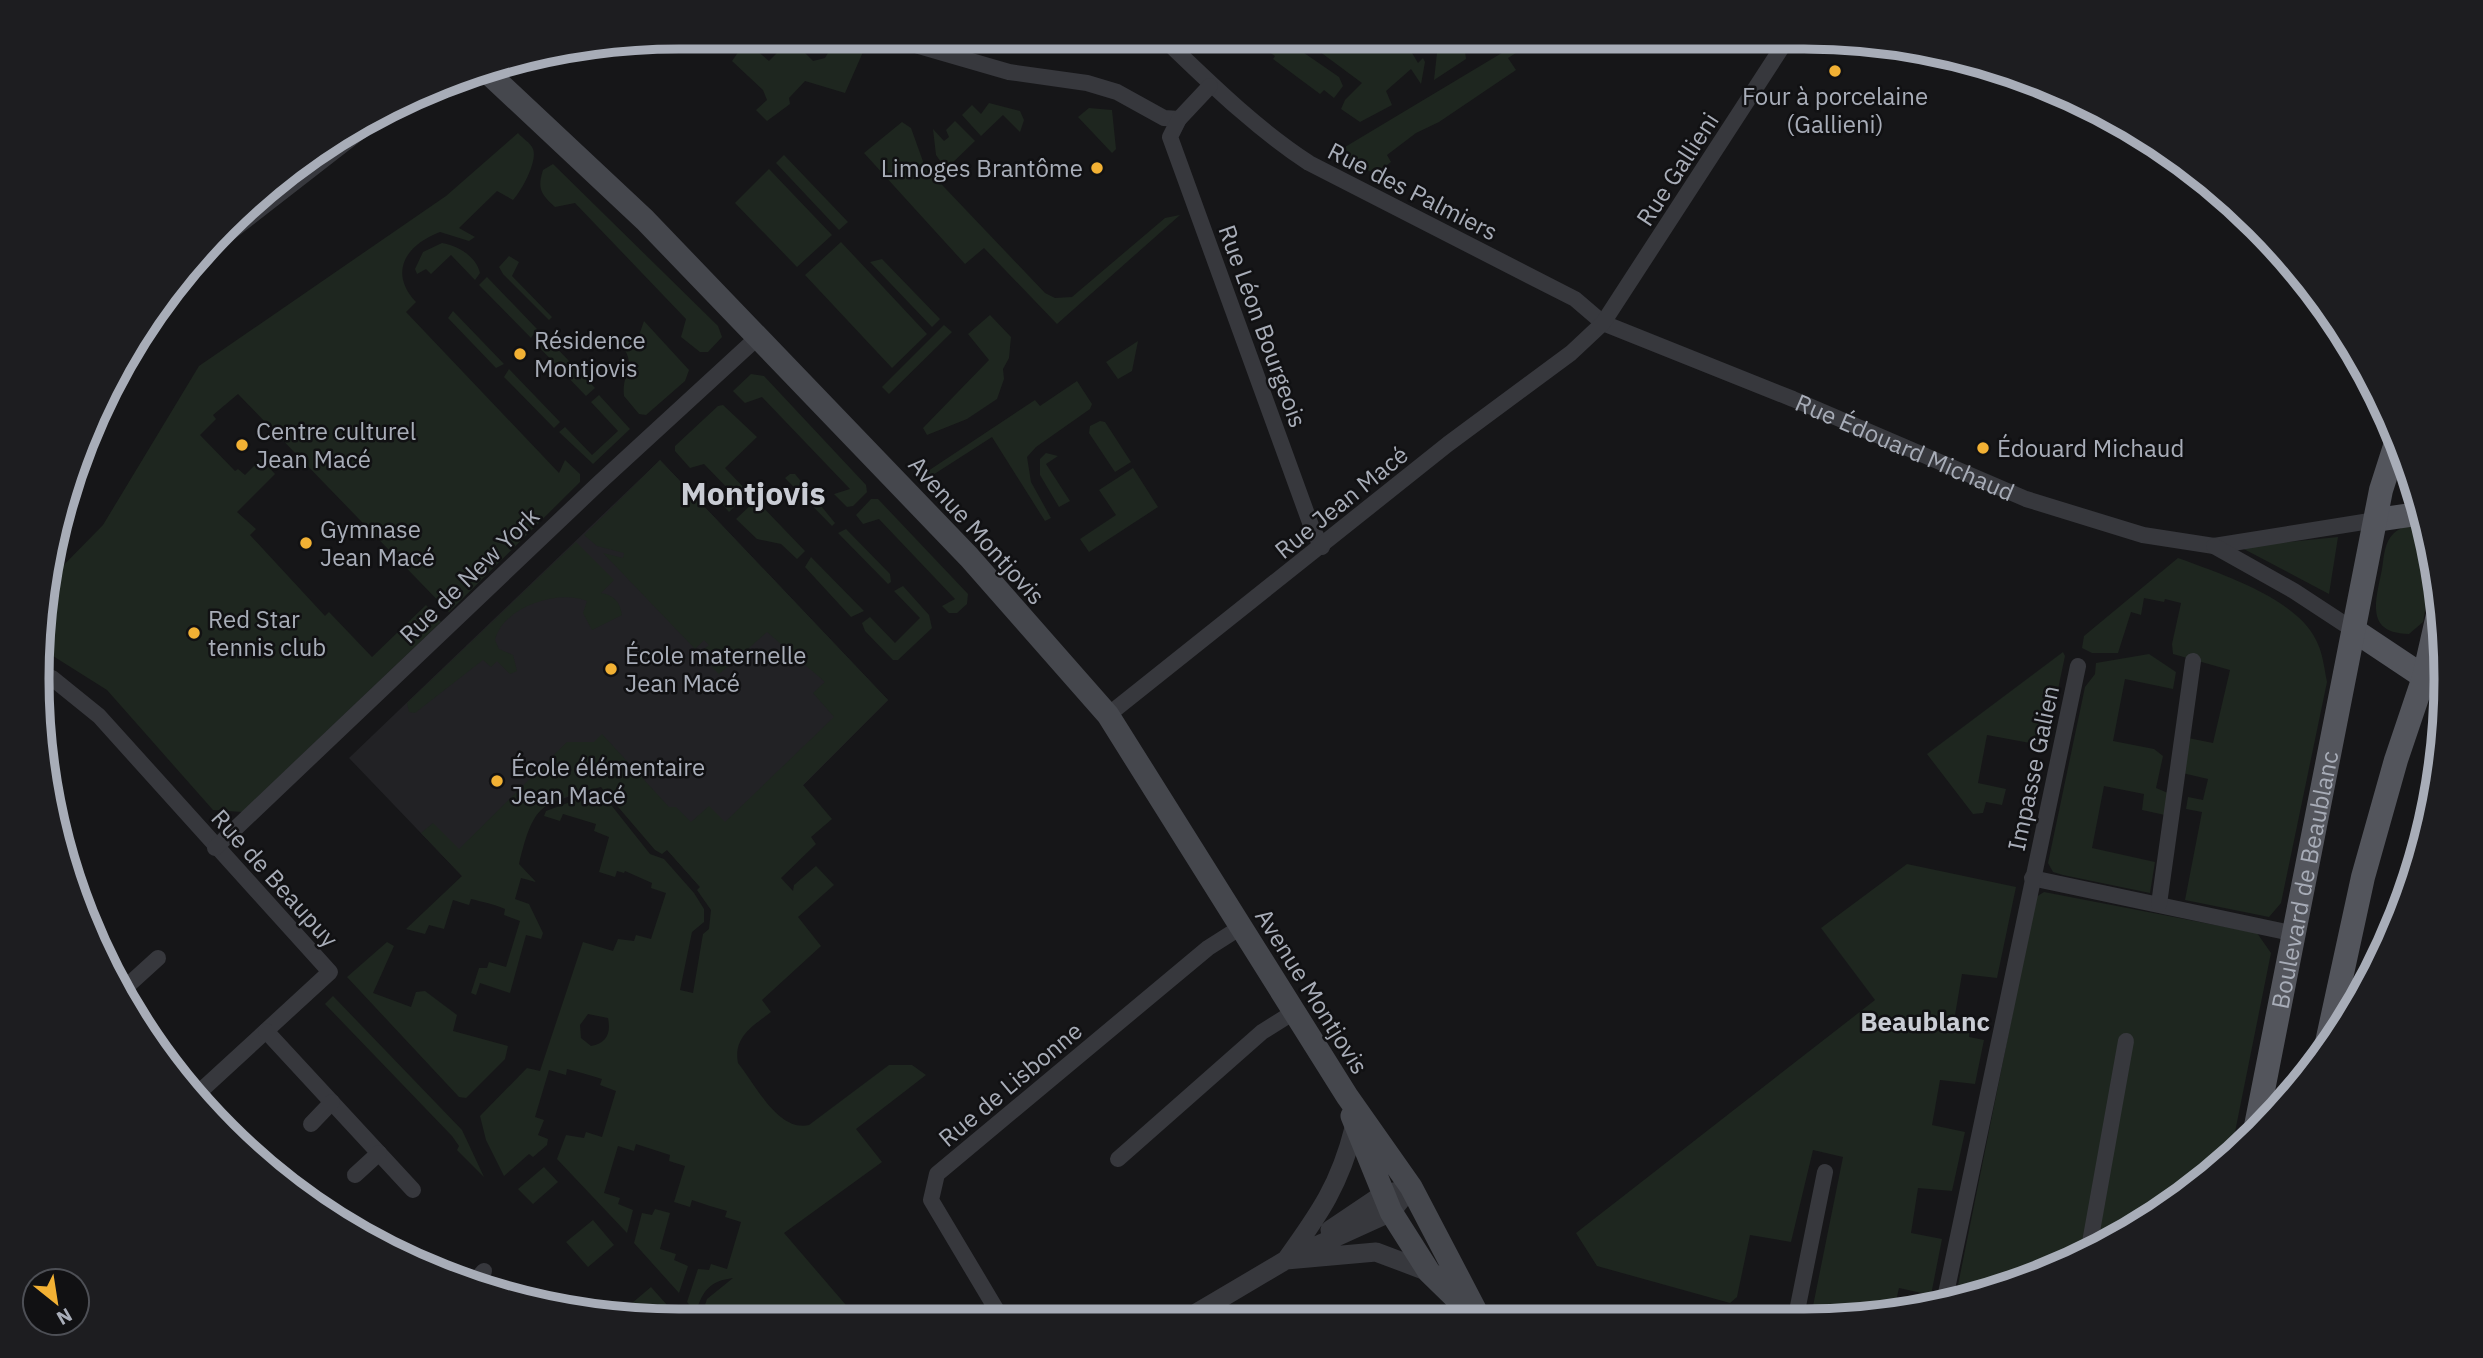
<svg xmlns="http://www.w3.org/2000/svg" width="2483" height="1358" viewBox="0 0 2483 1358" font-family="'IBM Plex Sans',sans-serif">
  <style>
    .built { fill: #222225 }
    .green { fill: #1e261f; fill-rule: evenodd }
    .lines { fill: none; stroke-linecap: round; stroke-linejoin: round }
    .minor { stroke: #37383d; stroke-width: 16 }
    .tertiary { stroke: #37383d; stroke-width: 19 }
    .secondary { stroke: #45474d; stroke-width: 23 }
    .primary { stroke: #53555c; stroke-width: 24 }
    .poi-dot { fill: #f2b134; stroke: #111113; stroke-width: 2.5 }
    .labels { text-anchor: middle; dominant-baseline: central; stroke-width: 5; stroke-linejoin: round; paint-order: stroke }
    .poi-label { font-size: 24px; fill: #a8adb8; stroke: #111113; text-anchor: start }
    .street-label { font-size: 24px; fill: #a8adb8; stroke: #111113 }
    .neighbourhood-label { font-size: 26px; font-weight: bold; fill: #c9ccd4; stroke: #111113 }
    .district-label { font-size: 32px; font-weight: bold; fill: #c9ccd4; stroke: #111113 }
    .rim { fill: none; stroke: #a8adb8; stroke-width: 9 }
  </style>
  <rect width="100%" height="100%" fill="#161618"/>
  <path class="built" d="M660 460 888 700 701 888 609 784 549 803 462 876 349 758Z"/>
  <path class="green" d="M1281 37 1339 77 1343 86 1334 98 1324 90 1320 94 1273 59 1275 56 1264 49 1270 40Z
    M1300 37 1410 38 1405 41 1418 63 1423 58 1425 62 1421 84 1411 69 1386 91 1392 105 1360 122 1341 109 1345 100 1362 83Z
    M1465 38H1473L1464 43 1466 59 1434 80 1437 53Z
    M1527 38H1540L1508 58 1516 70 1439 122 1416 133 1387 155 1391 162 1375 174 1335 153Z
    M791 39 813 61 825 58 834 43 863 52 845 93 805 81 789 98 790 104 767 121 756 110 767 100 763 90 732 61 746 41 769 61Z
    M989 103 1020 111 1024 120 1020 132 1003 115 981 136 962 115 972 105 981 114Z
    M1089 108 1112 110 1116 149 1112 153 1078 117Z
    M955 121 975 141 946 169 936 155 933 129 944 141 949 137 946 130Z
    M902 122 911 128 925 167 1045 293 1055 298 1072 297 1165 218 1180 215 1057 324 984 248 965 264 864 153Z
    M518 133C522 138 531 143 533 149 538 161 521 192 513 200L497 191 459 228 475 237 469 241 440 232C406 245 388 272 416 302L406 312 559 473 565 460 580 474V482L449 612 238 394 213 415 216 419 200 435 235 471 238 469 245 475 261 459 275 474 237 512 256 529 250 535 325 616 329 612 372 657 426 605 441 622 242 812 213 810 107 690 45 651 52 577 103 525 199 366 446 196Z
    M784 155 848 222 839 230 776 163Z
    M553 164 718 326 722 337 708 352H700L681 337 686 319 575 203 555 207C541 194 537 189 543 170Z
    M769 169 832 235 797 267 735 203Z
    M841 242 927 334 892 368 805 275Z
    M442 243C458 246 476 256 480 273L475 280 451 255 431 274 426 269 417 274 415 269 423 252Z
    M509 256 519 262 512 276 552 317 549 320 503 274 499 267Z
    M882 259 940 319 932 327 870 262Z
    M487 277 537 329 531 338 479 285Z
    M453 311 504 364 496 368 448 318Z
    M990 315 1011 337 1009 358 1003 369 1004 379 997 399 967 419 927 435 923 428 989 360 968 334Z
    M644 321 689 370 685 381 646 415 639 414 624 396C621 370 640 367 618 340L638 338Z
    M944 325 952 332 889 394 882 387Z
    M545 336 595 388 586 396 536 344Z
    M1138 341 1132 371 1118 379 1106 362Z
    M509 369 560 422 554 428 504 377Z
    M751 374 764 376 866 485 867 492 853 506 847 507 834 494 850 489 762 397 745 403 733 391Z
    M1077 381 1092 404 1090 409 1036 447 1027 457 1031 482 1051 518 1045 521 992 437 925 480 922 475 1035 400 1040 406Z
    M599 395 630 429 593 464 559 432 565 427 592 455 618 431 591 402Z
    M723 405 757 437 725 468 749 493 729 512 722 504 721 498 736 497 704 464 690 468 675 451V446L718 406Z
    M1100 421 1105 422 1131 462 1115 472 1089 433 1090 426Z
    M1046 453 1058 456 1046 464 1070 501 1059 507 1040 475V459Z
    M660 460 888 700 803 785 832 819 811 837 816 844 781 878 793 891 794 885 816 866 834 885 798 917 821 946 762 1000 771 1012C753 1026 733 1037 738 1063 755 1084 778 1132 809 1125L889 1065H912L926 1075 856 1129 882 1162 784 1233 858 1319 703 1320 701 1317 707 1299 733 1278C710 1281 703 1290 696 1312L687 1302 698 1269 709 1270 711 1264 727 1269 741 1222 725 1217 727 1211C716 1208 704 1204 692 1200L690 1207 674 1202 685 1166 669 1161 670 1155 636 1144 634 1151 618 1146 604 1193 620 1198 618 1204 633 1210 627 1233 557 1159 566 1135 584 1138 586 1132 602 1137 616 1091 600 1085 602 1079C590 1075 579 1072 567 1069L566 1075 549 1070 535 1117 544 1120 538 1135 548 1139 547 1145 533 1157 529 1154 504 1176 486 1140 480 1116 527 1068 540 1071 583 942 613 951 618 939 634 941 636 935 651 939 666 893 651 888 652 883 625 871 624 873 617 871 615 877 599 872 609 837 594 831 596 824 563 814 560 821 544 816 546 811 600 791 650 854 664 859 694 893 704 909V922L692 932 680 990 693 993 703 934 709 929 711 910 697 890 700 887 667 850 662 854 655 850 601 787C541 803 534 802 519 864L536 882 521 878 515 899 529 904 543 933 541 939 526 935 510 993 480 983 476 995 471 993 479 968H487L489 962 506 967 520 921 504 915 505 909C494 904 483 902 471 899L469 905 453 900 444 929 429 925 425 934 406 929 462 876 421 833 433 823 459 849 567 742H594L602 734 669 807H676L691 822 709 806 725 822 834 717 813 693 825 682 767 632 719 674 699 654 709 645 704 640 695 649 603 553 623 558 624 553 597 546 584 535ZM588 1014 608 1018C611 1033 607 1043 591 1046L581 1038 580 1025Z
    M1133 468 1158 507 1089 552 1080 539 1116 515 1099 490Z
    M790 474H795L835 523 832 526 785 478Z
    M871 499H878L968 594 967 604 957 613H949L942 606 955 599 879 519 863 524 856 515Z
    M756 500 805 551 797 559 781 544 757 539 736 519Z
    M2408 525 2427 532 2433 567 2423 622 2409 634C2364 633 2376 600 2382 569 2384 557 2384 542 2394 533 2397 530 2404 527 2408 525Z
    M846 529 890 574 891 582 888 584 838 533Z
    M2338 537 2329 594 2240 547Z
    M576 542 614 580 601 593C614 595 620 602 622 615L592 630 583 613 587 601C558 589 503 607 495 640L499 649 513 655 517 671 510 674 497 661 491 667 483 660 415 713 409 712 407 703Z
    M811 557 864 611 851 617 805 567Z
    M2178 558C2219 573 2296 598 2316 640 2323 653 2324 668 2327 682L2281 903 2269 917 2185 900 2202 812 2186 809 2188 797 2203 800 2208 779 2178 772 2183 737 2213 743 2230 670 2173 654 2172 644 2181 603 2165 599 2164 602 2144 598 2141 615 2131 612 2118 653H2092L2082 648 2084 636Z
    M903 586 929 615 932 628 898 660H893L865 631 862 623 870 617 895 643 920 618 894 591Z
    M2063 652 2065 656 2046 746 1987 735 1978 783 2006 789 2002 805 1986 802 1983 813 1973 814 1927 754Z
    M2149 654 2176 672 2173 689 2125 679 2113 741 2154 749 2163 756 2156 788 2168 793 2165 815 2142 810 2144 794 2104 786 2092 848 2155 862 2150 893 2063 875 2053 872 2048 863 2085 687 2095 674 2096 663Z
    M1907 864 2016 887 1997 978 1962 974 1954 1021 1970 1024 1969 1037 1984 1040 1975 1084 1940 1080 1932 1125 1965 1132 1952 1191 1918 1188 1911 1233 1942 1239 1931 1295 1899 1288 1893 1314 1887 1316H1811L1843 1157 1813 1150 1791 1242 1750 1235 1737 1297 1730 1303 1597 1266 1576 1233 1875 1000 1821 928Z
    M2044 892 2257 933 2271 953 2231 1152 2161 1213 2011 1287 1955 1300 2036 897Z
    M387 942 394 946 373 993 411 1007 416 992 425 991 457 1015 453 1031 508 1046 505 1059 466 1098 459 1097 347 977Z
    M333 996 462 1130 484 1177 457 1150 459 1146 452 1136 325 1004Z
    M544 1167 558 1182 533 1204 518 1189Z
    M655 1209 670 1213 660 1249 676 1254 674 1260 688 1266 679 1293 634 1243 642 1213 652 1215Z
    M593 1220 614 1245 588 1267 566 1242Z
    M651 1287 667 1305 650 1320 634 1319 625 1309Z"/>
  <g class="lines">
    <g class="minor">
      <path d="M888 37 1009 72 1087 83 1117 92 1164 118 1179 119"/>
      <path id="s1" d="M1162 37C1209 82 1254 127 1309 163L1575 299 1603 323 1793 399 2026 499 2143 535 2214 546 2376 520"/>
      <path d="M1210 86 1179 119 1170 137 1312 528 1322 547"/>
      <path d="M228 234 362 130"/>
      <path d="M2214 546 2294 591 2355 631"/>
      <path d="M43 675 52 678 99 716 330 972 194 1097 205 1110"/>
      <path d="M1108 715 1448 444 1571 353 1603 323 1788 38"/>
      <path d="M215 848 599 483 758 337"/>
      <path d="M2032 878 2296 934"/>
      <path d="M2159 904 2193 661"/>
      <path d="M125 988 158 958"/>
      <path d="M266 1031 413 1190"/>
      <path d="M311 1124 332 1102"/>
      <path d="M1118 1159 1262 1032 1294 1012"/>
      <path d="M355 1175 379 1153"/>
      <path d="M2089 1248 2126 1041"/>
      <path d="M473 1283 484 1271"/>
      <path d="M1944 1303 2078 666"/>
      <path d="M1796 1316 1825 1172"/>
      <path d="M1002 1319 931 1200 937 1174 1208 948 1241 927"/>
    </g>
    <path class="tertiary" d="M2424 677 2443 684
      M1330 1230 1382 1195 1398 1191
      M1303 1252 1391 1212 1411 1187
      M1286 1260C1320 1213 1340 1184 1354 1128
      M1188 1318 1286 1260 1376 1252 1429 1272"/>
    <path class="secondary" d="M484 69 645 220 969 557 1108 715 1347 1096 1411 1187 1479 1317
      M1352 1116 1391 1212 1429 1272 1470 1312"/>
    <g class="primary">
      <path d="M2376 520 2424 513"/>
      <path d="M2355 631 2424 677"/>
      <path d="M2326 1047 2363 877 2396 760 2424 677 2440 606"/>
      <path id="s2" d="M2255 1131 2381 490 2397 440"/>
    </g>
  </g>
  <g class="poi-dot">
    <circle cx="1835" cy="71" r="7"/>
    <circle cx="1097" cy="168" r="7"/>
    <circle cx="520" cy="354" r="7"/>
    <circle cx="242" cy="445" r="7"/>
    <circle cx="1983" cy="448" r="7"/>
    <circle cx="306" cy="543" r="7"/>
    <circle cx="194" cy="633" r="7"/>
    <circle cx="611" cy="669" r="7"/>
    <circle cx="497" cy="781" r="7"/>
  </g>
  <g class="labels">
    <g class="poi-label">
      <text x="1835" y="96" text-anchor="middle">Four à porcelaine<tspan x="1835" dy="28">(Gallieni)</tspan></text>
      <text x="1083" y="168" text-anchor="end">Limoges Brantôme</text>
      <text x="534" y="340">Résidence<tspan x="534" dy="28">Montjovis</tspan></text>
      <text x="256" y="431">Centre culturel<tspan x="256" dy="28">Jean Macé</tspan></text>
      <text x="1997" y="448">Édouard Michaud</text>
      <text x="320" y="529">Gymnase<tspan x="320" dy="28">Jean Macé</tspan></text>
      <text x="208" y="619">Red Star<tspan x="208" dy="28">tennis club</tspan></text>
      <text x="625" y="655">École maternelle<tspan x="625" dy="28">Jean Macé</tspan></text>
      <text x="511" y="767">École élémentaire<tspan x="511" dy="28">Jean Macé</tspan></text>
    </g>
    <g class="street-label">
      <text transform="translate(1677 169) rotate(-57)">Rue Gallieni</text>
      <text transform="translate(1413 191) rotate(27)">Rue des Palmiers</text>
      <text transform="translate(1263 326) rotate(70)">Rue Léon Bourgeois</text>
      <text stroke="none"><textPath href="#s1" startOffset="856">Rue Édouard Michaud</textPath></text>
      <text transform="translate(1341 502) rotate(-39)">Rue Jean Macé</text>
      <text transform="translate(977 530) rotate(48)">Avenue Montjovis</text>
      <text transform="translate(469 575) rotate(-44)">Rue de New York</text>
      <text transform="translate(2033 768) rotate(-78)">Impasse Galien</text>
      <text transform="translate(275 878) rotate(48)">Rue de Beaupuy</text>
      <text stroke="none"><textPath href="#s2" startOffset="256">Boulevard de Beaublanc</textPath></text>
      <text transform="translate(1312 991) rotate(58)">Avenue Montjovis</text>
      <text transform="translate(1010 1084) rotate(-40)">Rue de Lisbonne</text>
    </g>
    <g class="neighbourhood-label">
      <text x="1925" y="1021">Beaublanc</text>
    </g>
    <g class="district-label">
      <text x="753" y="493">Montjovis</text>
    </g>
  </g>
  <path d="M0 0H2483V1358H0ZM679 49H1804A630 630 0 0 1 2434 679V679A630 630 0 0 1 1804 1309H679A630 630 0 0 1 49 679V679A630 630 0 0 1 679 49Z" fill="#1d1d20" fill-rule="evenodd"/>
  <path class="rim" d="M679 49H1804A630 630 0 0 1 2434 679V679A630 630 0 0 1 1804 1309H679A630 630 0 0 1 49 679V679A630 630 0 0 1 679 49Z"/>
  <g transform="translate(56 1302) rotate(150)"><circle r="33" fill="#111113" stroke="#4d4f55" stroke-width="2"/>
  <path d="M0-5L12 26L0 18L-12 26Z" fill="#f2b134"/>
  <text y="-10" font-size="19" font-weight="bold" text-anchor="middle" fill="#a8adb8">N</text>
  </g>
</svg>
